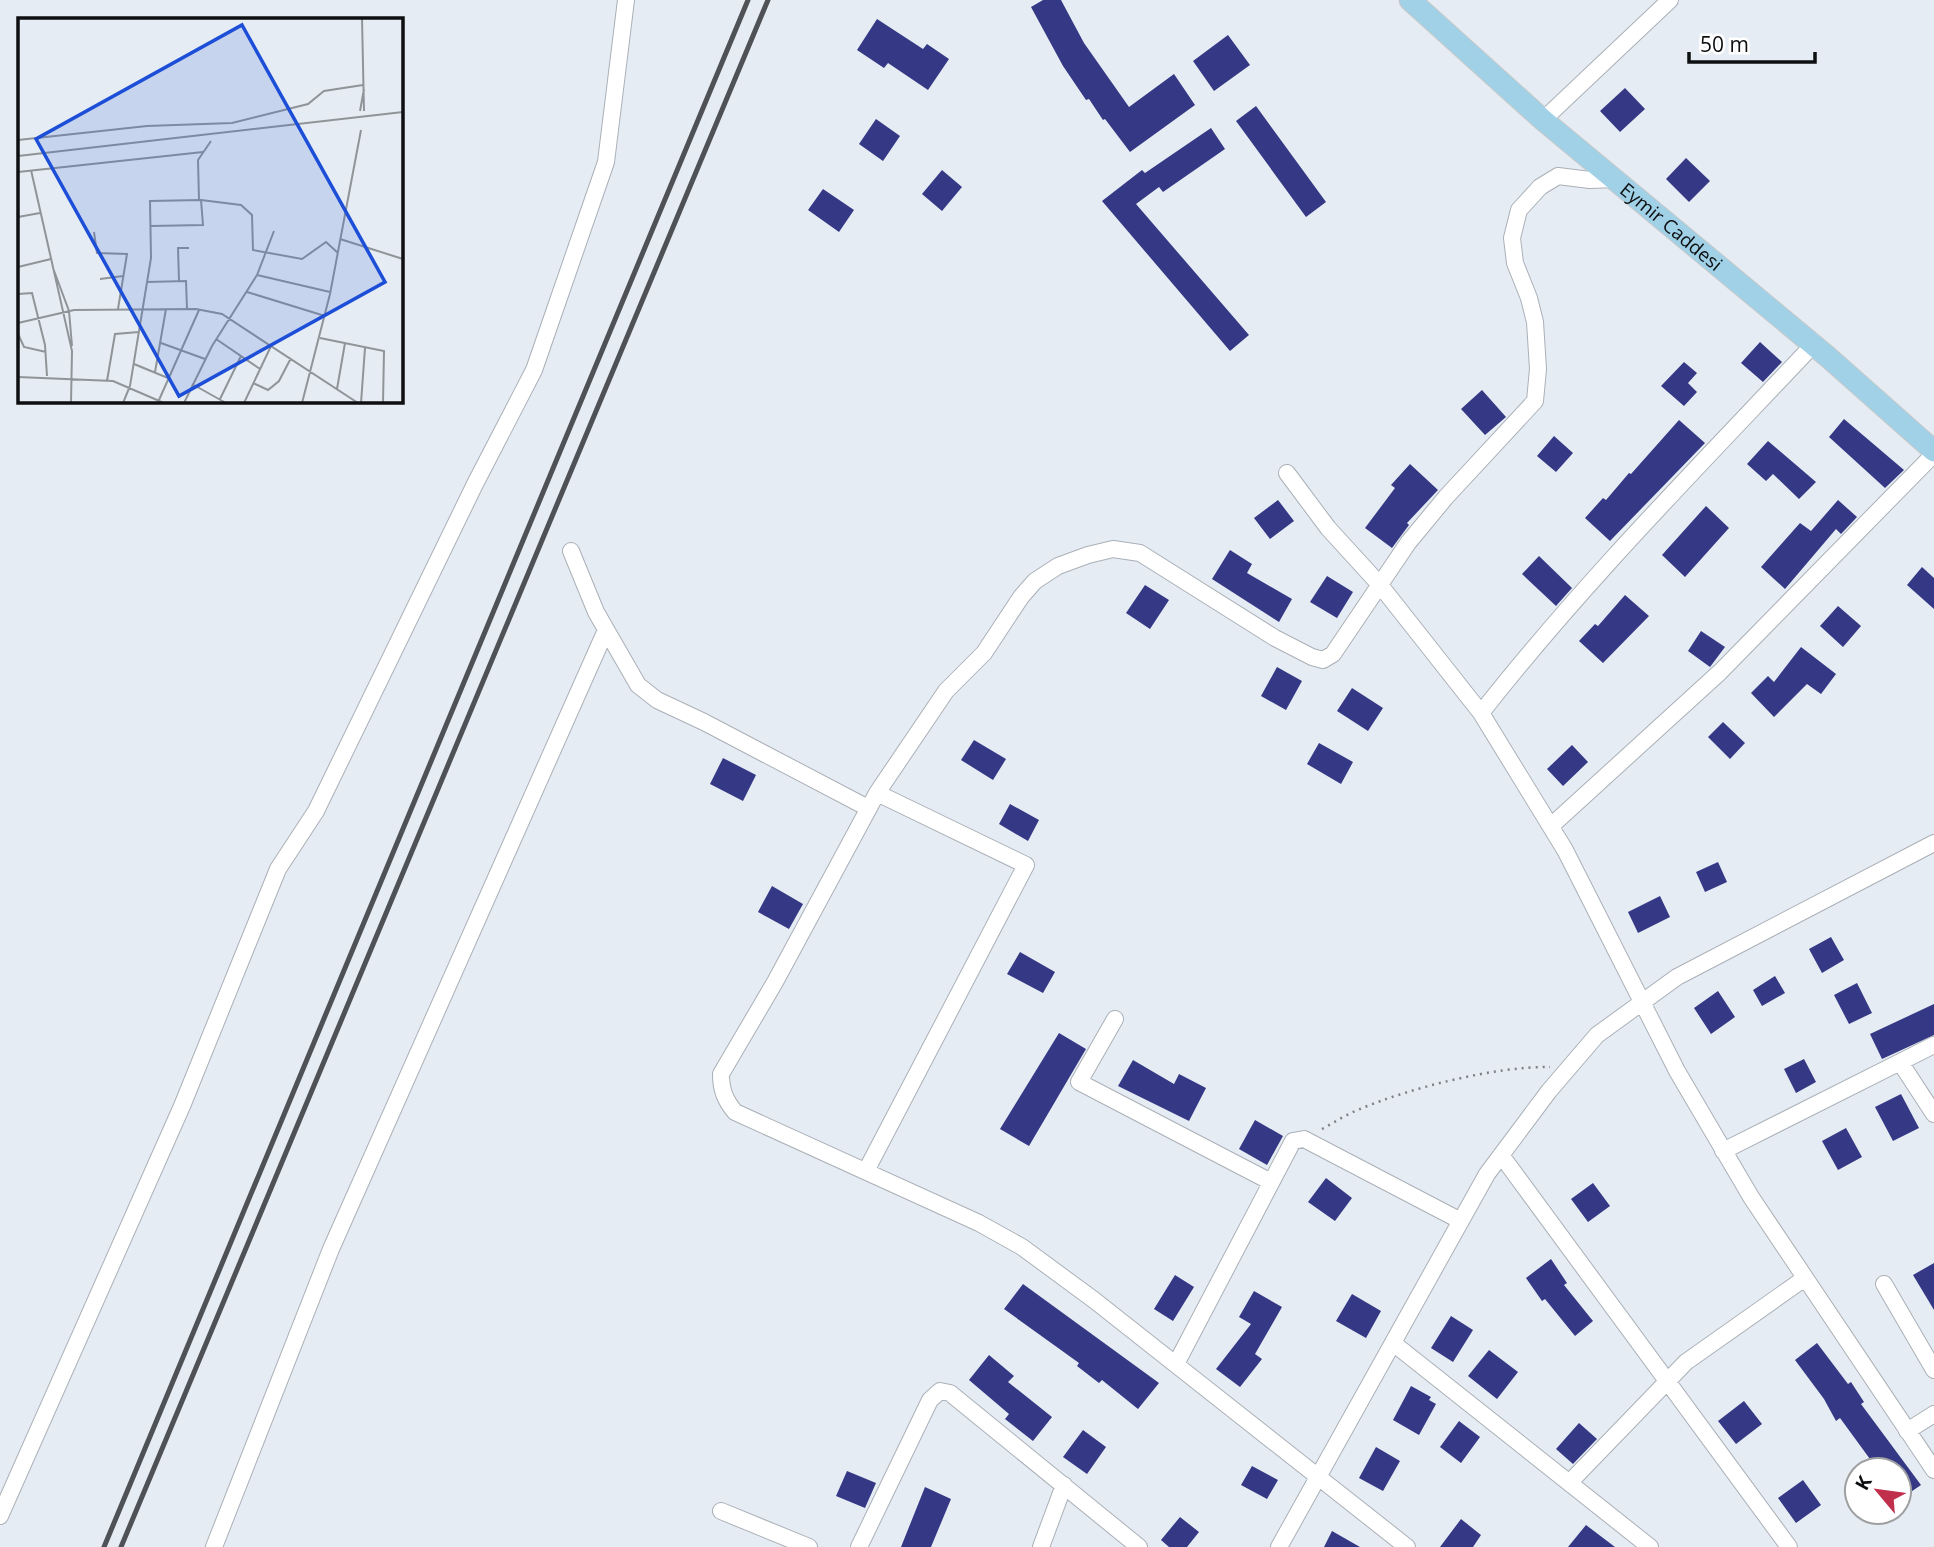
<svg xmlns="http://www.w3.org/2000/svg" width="1934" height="1547" viewBox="0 0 1934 1547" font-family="'Open Sans',sans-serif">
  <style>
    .building { fill: #353885 }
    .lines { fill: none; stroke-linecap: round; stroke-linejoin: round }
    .minor-casing { stroke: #aab0b7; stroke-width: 18 }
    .major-casing { stroke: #cacacb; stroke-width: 23 }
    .path { stroke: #7d8286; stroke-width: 2.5; stroke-dasharray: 2 5; stroke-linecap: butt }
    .minor { stroke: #fff; stroke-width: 16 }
    .major { stroke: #a0d1e6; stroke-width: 21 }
    .rail { stroke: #4e5155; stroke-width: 5 }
    .labels { text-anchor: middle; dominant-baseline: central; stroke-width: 7; stroke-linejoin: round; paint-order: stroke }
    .street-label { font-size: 19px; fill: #0d0f11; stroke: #fff }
    .inset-road { fill: none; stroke: #8f9499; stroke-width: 2 }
    .view { fill: #1d4ed8; fill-opacity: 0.15; stroke: #1d4ed8; stroke-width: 3.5 }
    .inset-edge { fill: none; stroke: #0d0f11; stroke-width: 3.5 }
  </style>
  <rect width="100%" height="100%" fill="#e6ecf3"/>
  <path class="building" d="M1043 0H1061L1084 43 1129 107 1174 74 1195 105 1130 152 1105 119 1103 120 1089 99 1086 100 1063 66 1031 7Z
    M877 19 923 49 927 44 949 59 928 90 888 63 884 68 857 50Z
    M1228 35 1250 65 1214 91 1193 61Z
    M1625 88 1645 109 1620 132 1600 111Z
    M1256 106 1326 202 1306 217 1236 121Z
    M876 119 900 136 883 161 859 144Z
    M1211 128 1225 149 1163 192 1159 187 1136 204 1249 335 1230 351 1102 201 1142 170 1145 173Z
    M1686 158 1710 181 1689 202 1666 179Z
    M942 170 962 187 942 211 922 194Z
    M823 189 854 210 839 232 808 210Z
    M1760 342 1782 362 1763 382 1741 363Z
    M1684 362 1697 373 1688 383 1697 392 1684 406 1661 386Z
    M1482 390 1506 417 1485 435 1461 409Z
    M1844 419 1904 470 1885 488 1829 437Z
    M1679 420 1705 443 1610 541 1585 518 1603 498 1606 500 1629 473 1631 474Z
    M1554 436 1573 453 1556 472 1537 456Z
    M1768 441 1816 482 1799 499 1773 474 1766 481 1747 464Z
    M1410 464 1438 490 1407 523 1409 525 1392 548 1365 528 1395 488 1391 485Z
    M1278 500 1294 521 1270 539 1254 518Z
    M1838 500 1857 517 1841 534 1836 529 1785 589 1761 567 1800 523 1811 531Z
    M1706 506 1729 528 1685 577 1662 555Z
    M1230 550 1252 564 1247 573 1292 599 1279 622 1212 579Z
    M1539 556 1572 588 1556 606 1522 574Z
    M1922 567 1934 578V609L1907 585Z
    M1327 576 1353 592 1337 618 1310 602Z
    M1145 585 1169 600 1150 629 1126 613Z
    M1625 595 1649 616 1603 663 1579 641 1595 624 1598 626Z
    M1838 606 1861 626 1843 647 1820 626Z
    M1701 631 1725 647 1710 667 1688 651Z
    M1801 647 1836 674 1821 694 1807 684 1774 717 1751 693 1768 676 1774 682Z
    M1277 667 1302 681 1286 710 1261 696Z
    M1352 688 1383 708 1368 731 1337 711Z
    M1723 722 1745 743 1730 759 1708 737Z
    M974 740 1006 759 993 780 961 760Z
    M1319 743 1353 762 1341 784 1307 764Z
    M1572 745 1588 762 1563 786 1547 769Z
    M723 758 756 775 743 801 710 784Z
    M1010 804 1039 820 1028 841 999 824Z
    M1718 862 1727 882 1705 892 1696 872Z
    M772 886 803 904 789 929 758 912Z
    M1660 896 1670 917 1638 933 1628 912Z
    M1831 937 1844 960 1822 973 1809 949Z
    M1020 952 1055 972 1043 993 1007 974Z
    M1775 976 1785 993 1762 1006 1753 990Z
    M1857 983 1872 1013 1849 1024 1834 995Z
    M1718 991 1735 1017 1711 1034 1694 1008Z
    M1934 1004V1035L1882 1059 1870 1034Z
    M1059 1033 1086 1049 1029 1146 1000 1129Z
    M1804 1059 1816 1082 1796 1093 1784 1069Z
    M1133 1060 1174 1084 1179 1074 1206 1088 1189 1121 1118 1086Z
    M1901 1094 1919 1128 1893 1141 1875 1107Z
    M1255 1120 1283 1136 1267 1165 1239 1149Z
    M1846 1128 1862 1157 1838 1170 1822 1141Z
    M1326 1178 1352 1198 1335 1221 1308 1202Z
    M1593 1183 1610 1206 1588 1222 1571 1199Z
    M1551 1259 1567 1283 1564 1285 1593 1321 1575 1336 1545 1299 1542 1301 1526 1278Z
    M1934 1263V1310L1913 1275Z
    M1175 1275 1194 1287 1173 1321 1154 1309Z
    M1023 1284 1159 1383 1138 1409 1102 1380 1099 1383 1077 1366 1079 1363 1004 1309Z
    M1254 1291 1282 1307 1255 1354 1262 1359 1240 1387 1216 1369 1251 1324 1239 1317Z
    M1352 1294 1381 1311 1366 1338 1336 1321Z
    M1451 1316 1473 1330 1453 1362 1431 1348Z
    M1817 1343 1848 1384 1851 1382 1864 1402 1861 1404 1921 1485 1899 1500V1470H1878L1840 1418 1836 1421 1824 1399 1795 1360Z
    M1489 1350 1518 1372 1497 1399 1468 1376Z
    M989 1355 1014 1376 1008 1382 1052 1417 1033 1441 1005 1419 1009 1414 969 1380Z
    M1411 1386 1431 1397 1429 1400 1436 1404 1419 1435 1393 1420Z
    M1744 1401 1762 1424 1736 1444 1718 1421Z
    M1459 1421 1480 1437 1461 1463 1440 1447Z
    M1579 1423 1597 1439 1573 1464 1556 1449Z
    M1083 1430 1106 1447 1087 1474 1063 1457Z
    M1376 1447 1400 1461 1383 1491 1359 1478Z
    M1252 1466 1278 1480 1267 1499 1241 1485Z
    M847 1471 876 1483 865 1508 836 1496Z
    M1803 1480 1821 1505 1796 1523 1778 1498Z
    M925 1487 951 1499 931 1547H901Z
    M1180 1517 1199 1532 1187 1547H1169L1161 1540Z
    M1461 1519 1481 1535 1473 1547H1440Z
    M1586 1525 1615 1547H1568Z
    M1332 1531 1360 1547H1324Z"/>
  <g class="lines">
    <g class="minor-casing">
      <path id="minor" d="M1543 120 1670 0
        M1287 473 1328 528 1380 585 1481 713 1565 850 1677 1071 1751 1197 1934 1470
        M571 551 596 612 638 685 657 700 704 722 868 808
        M1481 713C1583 583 1700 465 1813 345
        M1551 826 1720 672 1934 454
        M1115 1019 1079 1082 1271 1182
        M1900 1062 1934 1114
        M1723 1151 1934 1045
        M1501 1155 1789 1547
        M866 1171 1026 865 877 793
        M1884 1284 1934 1370
        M1393 1343 1650 1547
        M1176 1364 1293 1141 1304 1139 1461 1221
        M1907 1431 1934 1414
        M1570 1482 1686 1362 1805 1278
        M721 1511 809 1547
        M0 1516 182 1106 278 869 316 811 475 484 534 370 606 162 626 0
        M214 1547 331 1249 606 630
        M859 1547 930 1400 940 1391 950 1393 1139 1547
        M1041 1547 1064 1485
        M1279 1547 1487 1174 1549 1091 1597 1035 1677 977 1934 843
        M1407 1547 1094 1300 1022 1247 979 1223 735 1112C725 1100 721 1090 721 1074L775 982 877 793 946 691 984 653 1021 597 1035 581 1058 566 1088 555 1113 549 1140 553 1275 638 1312 657 1323 660 1333 654 1408 543 1446 497 1535 401 1538 369 1535 322 1529 298 1515 263 1512 238 1519 210 1540 187 1558 176 1590 180 1616 179"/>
    </g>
    <g class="major-casing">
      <g id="major">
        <path id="s1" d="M1410 0 1543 120 1828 357 1934 451"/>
      </g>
    </g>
    <path class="path" d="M1322 1129C1335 1122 1347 1114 1360 1109 1410 1088 1496 1066 1550 1067"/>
    <use href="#minor" class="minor"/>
    <use href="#major" class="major"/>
    <path class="rail" d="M104 1547 748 0
      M121 1547 768 0"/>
  </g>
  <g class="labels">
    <g class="street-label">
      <text stroke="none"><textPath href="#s1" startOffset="346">Eymir Caddesi</textPath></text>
    </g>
  </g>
  <g transform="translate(18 18)">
    <rect width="385" height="385" fill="#e6ecf3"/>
    <path class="inset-road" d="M344 0 346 93M342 93 346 71M0 122 129 108 214 105 290 86 306 73 345 67M0 138 385 94M13 152 54 333 53 385M0 154 185 134M181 182 180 142 193 123M0 199 22 195M132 208 185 207 183 182M76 214 79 235 109 236 100 291M322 221 385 241M0 249 33 241M35 250 51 293 54 328M239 257 312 274M82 261 105 258M161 263 160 230H171M129 264 168 263 169 291M229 274 307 298M0 276 14 275 27 327 29 358M0 305 56 292 178 291 204 296 340 385M0 316 6 329 28 334M302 320 366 333 365 385M198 321 242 351M143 325 187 341M116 346 150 360M137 354 148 291M0 359 95 363 146 385M89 363 97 316 121 314M235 365 250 372 261 363 273 340M174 366 208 385M319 371 327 325M202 381 223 338M141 382 181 292M105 385 112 368 133 240 132 183 183 182 223 187 234 197 235 232 284 241 308 224 320 235M166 385 194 328 239 257 256 213M226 385 254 326M284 385 312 276 343 112M343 385 347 330"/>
    <path class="view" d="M224 7 367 264 161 378 18 121Z"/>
    <rect width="385" height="385" class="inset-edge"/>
  </g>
  <g transform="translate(1878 1491) rotate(299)"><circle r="33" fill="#ffffff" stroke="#9e9fa0" stroke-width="2"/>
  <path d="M0-5L12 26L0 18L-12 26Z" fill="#c02f4c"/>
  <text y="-10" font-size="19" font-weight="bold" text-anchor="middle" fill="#0d0f11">K</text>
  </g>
  <path d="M1689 52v10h126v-10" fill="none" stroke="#0d0f11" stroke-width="3.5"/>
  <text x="1700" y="52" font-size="21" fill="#0d0f11" stroke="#ffffff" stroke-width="5" paint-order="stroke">50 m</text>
</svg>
